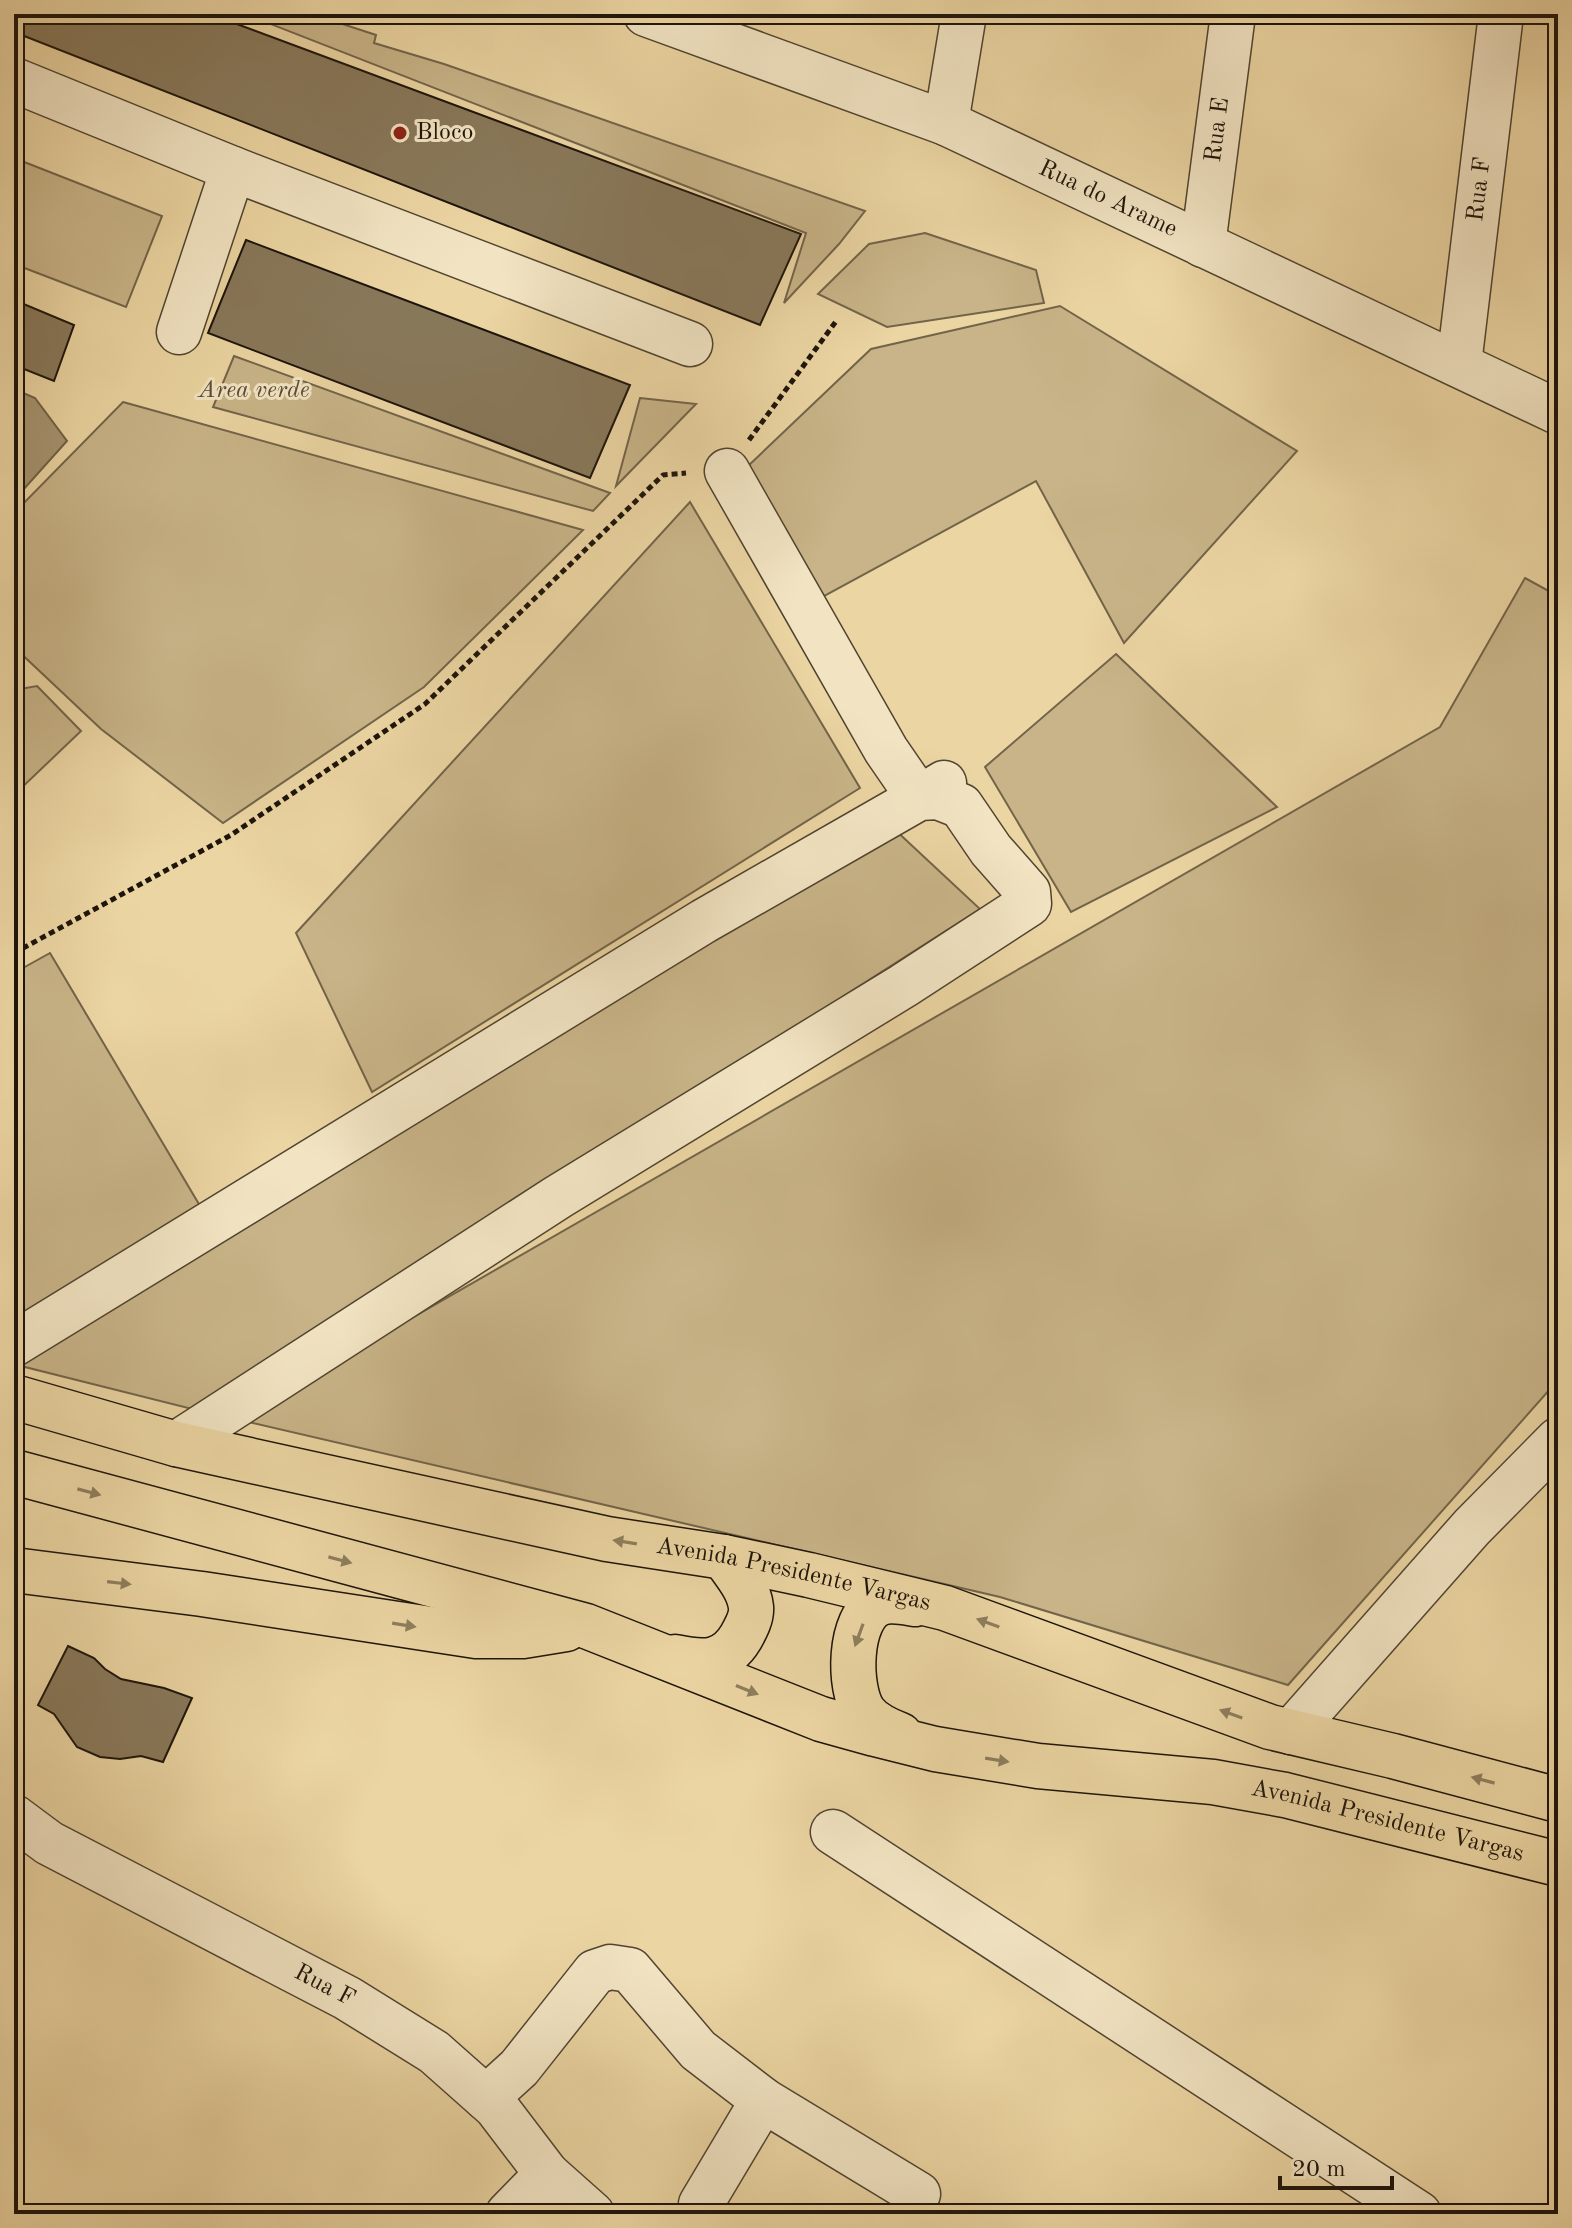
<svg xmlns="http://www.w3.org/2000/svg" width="1572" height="2228" viewBox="0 0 1572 2228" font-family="'Old Standard TT',serif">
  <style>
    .green { fill: #c8b488; stroke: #72644a; stroke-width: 2 }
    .water { fill: #a5936f; stroke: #6f6047; stroke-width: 2 }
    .building { fill: #88785a; stroke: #1d140b; stroke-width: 2 }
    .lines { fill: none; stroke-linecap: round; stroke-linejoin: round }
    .minor-casing { stroke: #504431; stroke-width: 47 }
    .major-casing { stroke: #1d140b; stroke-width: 47 }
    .path { stroke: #1d140b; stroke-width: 5; stroke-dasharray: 6 4; stroke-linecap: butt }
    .minor { stroke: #f2e4c3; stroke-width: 44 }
    .major { stroke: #ebd5a2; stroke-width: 44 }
    .oneway { fill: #8e7e5e }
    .poi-dot { fill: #8f2418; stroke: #f2e4c3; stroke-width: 3 }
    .labels { text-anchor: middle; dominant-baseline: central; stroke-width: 6; stroke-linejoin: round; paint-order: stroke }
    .street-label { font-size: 24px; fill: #1d140b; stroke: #f2e4c3 }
    .poi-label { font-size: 24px; fill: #1d140b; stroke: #f2e4c3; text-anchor: start }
    .park-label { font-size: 24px; font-style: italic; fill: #594c37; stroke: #f2e4c3 }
  </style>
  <rect width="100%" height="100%" fill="#ebd5a2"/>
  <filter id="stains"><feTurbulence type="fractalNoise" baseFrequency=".0025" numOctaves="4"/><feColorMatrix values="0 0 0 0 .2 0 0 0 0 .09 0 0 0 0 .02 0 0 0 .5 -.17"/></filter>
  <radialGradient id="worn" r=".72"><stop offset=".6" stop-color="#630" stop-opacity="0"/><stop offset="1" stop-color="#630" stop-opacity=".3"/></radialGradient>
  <path class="green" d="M245 14H312L376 35 374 43 444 64 865 211 839 244 784 303 806 233Z
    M14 158 162 216 126 307 14 264Z
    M925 233 1036 270 1044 303 887 327 818 294 869 244Z
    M1060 306 1297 451 1124 643 1036 481 817 600 747 467 871 349Z
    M234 356 610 493 593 511 213 407Z
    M640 398 696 404 616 486Z
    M123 402 583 530 424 687 223 823 101 729 14 647V513Z
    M690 502 860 788 372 1092 296 933Z
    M1525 578 1558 596V1380L1288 1685 1000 1597 236 1419 1440 727Z
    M1116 654 1277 807 1071 912 985 767Z
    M37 686 81 731 14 795V690Z
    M892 827 980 909 196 1410 17 1365Z
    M50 953 203 1211 14 1323V973Z"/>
  <path class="water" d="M14 389 35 398 67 441 23 490 14 480Z"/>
  <path class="building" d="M14 14H210L801 234 760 325 14 32Z
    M246 240 630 385 590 478 208 333Z
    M14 300 74 325 54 381 14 365Z
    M68 1646 94 1658 105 1669 121 1679 164 1688 192 1698 163 1762 141 1756 120 1759 100 1757 77 1747 54 1714 38 1705Z"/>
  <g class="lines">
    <g class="minor-casing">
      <g id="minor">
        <path id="s1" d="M646 14 946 123 1558 412"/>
        <path d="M14 80 233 169 690 344"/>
        <path d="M946 123 964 14"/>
        <path id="s2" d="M1203 245 1233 14"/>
        <path d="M179 332 233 169"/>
        <path id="s3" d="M1459 364 1501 14"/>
        <path d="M727 471 886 750 919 798 944 783"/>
        <path d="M14 1344 704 921 919 798 938 797 961 806 991 850 1028 892 1029 904 903 986 558 1197 176 1444"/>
        <path d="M1291 1732 1472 1527 1558 1440"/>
        <path id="s4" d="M14 1817 49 1843 347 1998 434 2052 496 2107 547 2174 592 2214"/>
        <path d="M833 1832 1419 2214"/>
        <path d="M486 2098 519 2068 595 1972 610 1967 630 1970 698 2050 763 2100 918 2194"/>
        <path d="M701 2204 763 2100"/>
        <path d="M508 2214 547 2174"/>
      </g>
    </g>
    <g class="major-casing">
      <g id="major">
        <path id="s5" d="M14 1397 176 1444 607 1539 724 1557 809 1575 945 1608 1270 1727 1393 1756 1558 1800"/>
        <path id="s6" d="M14 1472 586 1626 821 1719 875 1734 935 1749 1038 1766 1213 1782 1285 1795 1558 1864"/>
        <path d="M14 1570 202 1594 476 1636H523L566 1629"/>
        <path d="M675 1657C704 1663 725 1664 741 1637 746 1628 752 1617 751 1607 749 1588 734 1572 724 1557"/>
        <path d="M900 1735C887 1730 873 1724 864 1712 848 1688 848 1618 878 1604 889 1599 903 1602 915 1604"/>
      </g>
    </g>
    <path class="path" d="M749 440 837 320
      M14 953 231 835 425 704 663 475 686 473"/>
    <use href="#minor" class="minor"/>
    <use href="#major" class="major"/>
  </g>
  <defs><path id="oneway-solid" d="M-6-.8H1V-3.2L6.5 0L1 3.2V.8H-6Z" transform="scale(2)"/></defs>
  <g class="oneway">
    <use href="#oneway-solid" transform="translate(89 1492) rotate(15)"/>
    <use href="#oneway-solid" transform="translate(625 1542) rotate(-171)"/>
    <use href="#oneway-solid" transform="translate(340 1560) rotate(15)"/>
    <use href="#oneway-solid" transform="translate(119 1583) rotate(7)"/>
    <use href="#oneway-solid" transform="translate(988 1623) rotate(-160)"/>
    <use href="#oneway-solid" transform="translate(404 1625) rotate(9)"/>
    <use href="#oneway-solid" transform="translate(859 1635) rotate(110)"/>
    <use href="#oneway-solid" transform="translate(747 1690) rotate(22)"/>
    <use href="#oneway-solid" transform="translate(1231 1714) rotate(-160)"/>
    <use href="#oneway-solid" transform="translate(997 1760) rotate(9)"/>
    <use href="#oneway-solid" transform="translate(1483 1780) rotate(-165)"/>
  </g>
  <circle class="poi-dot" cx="400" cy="133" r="8"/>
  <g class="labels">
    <g class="street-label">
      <text stroke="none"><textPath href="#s2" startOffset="116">Rua E</textPath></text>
      <text stroke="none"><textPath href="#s3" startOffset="176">Rua F</textPath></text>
      <text stroke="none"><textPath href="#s1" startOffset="498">Rua do Arame</textPath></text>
      <text stroke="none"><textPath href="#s5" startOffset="800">Avenida Presidente Vargas</textPath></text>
      <text stroke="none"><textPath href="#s6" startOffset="1422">Avenida Presidente Vargas</textPath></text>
      <text stroke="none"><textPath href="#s4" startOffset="354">Rua F</textPath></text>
    </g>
    <g class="poi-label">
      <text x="416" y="133">Bloco</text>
    </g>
    <g class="park-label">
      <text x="254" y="391">Area verde</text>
    </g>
  </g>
  <rect width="1572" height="2228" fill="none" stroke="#ebd5a2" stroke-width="48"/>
  <rect x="16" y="16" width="1540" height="2196" fill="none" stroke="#1d140b" stroke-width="4"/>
  <rect x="24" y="24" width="1524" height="2180" fill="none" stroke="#1d140b" stroke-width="2"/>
  <path d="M1280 2176v12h112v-12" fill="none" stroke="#1d140b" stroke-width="4"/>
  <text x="1292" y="2176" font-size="24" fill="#1d140b" stroke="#f2e4c3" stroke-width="6" paint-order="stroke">20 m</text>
  <rect width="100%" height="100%" filter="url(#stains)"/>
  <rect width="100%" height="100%" fill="url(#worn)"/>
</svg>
